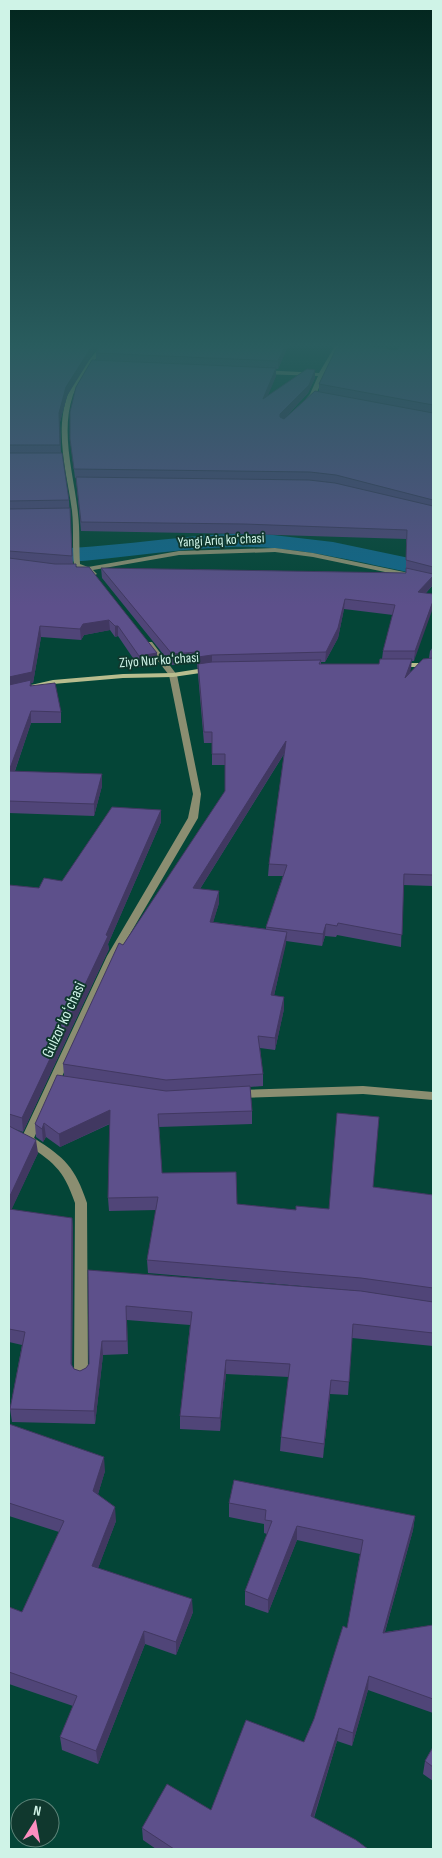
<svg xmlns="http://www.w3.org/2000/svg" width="442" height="1858" viewBox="0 0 442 1858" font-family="'Sofia Sans Condensed',sans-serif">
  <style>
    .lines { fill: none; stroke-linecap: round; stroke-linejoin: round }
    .canal { fill: #12678b; fill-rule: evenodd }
    .street { fill: #8b8e71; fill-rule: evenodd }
    .secondary { fill: #b8bd8e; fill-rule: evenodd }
    .wall { fill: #504578; fill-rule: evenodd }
    .shaded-wall { fill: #413861 }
    .building { fill: #5d508b; stroke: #413861 }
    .labels { text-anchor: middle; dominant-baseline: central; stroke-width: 4; stroke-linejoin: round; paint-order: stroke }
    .far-street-label { font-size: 14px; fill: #cff3e7; stroke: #10382e }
    .street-label { font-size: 16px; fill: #cff3e7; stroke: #10382e }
  </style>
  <rect width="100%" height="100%" fill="#044537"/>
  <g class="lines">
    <path class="canal" d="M256 533 333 542 433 563V577C366 565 301 545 231 547 157 549 84 567 9 562V548C92 553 173 534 256 533Z"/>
    <path class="street" d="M100 346H105C94 362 80 377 73 395 60 434 74 474 78 514 80 530 79 547 80 564L88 567 179 551 275 548 313 553 433 578V582L313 557 275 552 179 555 93 570 97 574 93 576 87 572 82 571 81 569 74 565C72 547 74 529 72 511 67 473 54 432 68 394 75 376 89 361 100 346Z
      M335 346H340L324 375 316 395 309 402 304 401 310 394 318 376 262 374 259 372 262 370 319 373Z
      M146 642H152L177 675 201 794 198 818 117 956 34 1138C65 1158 75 1167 87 1203L88 1377 86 1381 81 1383 76 1381 74 1377 75 1203C63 1168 53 1162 23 1142L21 1139 107 956 188 818 193 794 169 675 146 646Z
      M363 1086 433 1092V1100L363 1094 238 1098 234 1097 232 1094 234 1091 238 1090Z"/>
    <path class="secondary" d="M395 663H433V667H395Z
      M211 667 215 669 214 671 173 677 123 678 53 684 9 694V690L53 680 123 674 173 673Z"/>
  </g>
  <path class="wall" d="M9 346 67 396 60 422 61 453 69 500 73 564 157 653V663L139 667 118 636 115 637 110 630 84 635 81 640 41 637 33 683H31L32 686 61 712V723H31L15 771 102 786 94 816 9 813Z
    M101 346H288L278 369H276V376L267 396 315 378 308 393 284 419 319 391V384L396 350 433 346V585L426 593 414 661H411L410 672 429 658 430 651 433 647V886L403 885 401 947 337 935 336 937 325 936 322 946 286 941 274 996 284 1009 275 1050 260 1048 263 1074V1086L250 1087 252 1111V1124L159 1127 162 1173 237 1204 296 1210 329 1209 373 1187 433 1195V1302L360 1291 148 1273 147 1260 156 1210 109 1211 108 1198 110 1124 60 1147 46 1137 43 1142 36 1137 35 1124 64 1076 63 1064 123 945 225 792V765H212V743H204L197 663 172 665 102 578 101 568 406 573V539L244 534 81 531 76 478H75L70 439 96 360V353ZM344 609 393 615 383 651 382 659 379 664H321V662H325L338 638ZM284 754 269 864 268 876H283L266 927V929L213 922 219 903 200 889Z
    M161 810V822L108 944 109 949 23 1132 12 1128 38 1153 11 1210 72 1218 73 1232 72 1366 74 1369 80 1371 86 1368 89 1364 88 1270 433 1302V1346L352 1338 348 1395 330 1394 323 1458 280 1451 281 1437 289 1377 226 1374 220 1431 180 1429V1416L190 1325 127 1320 128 1354 103 1355 95 1424 12 1422 10 1409 22 1345 9 1342V885L39 888 62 881Z
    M9 1424 105 1471 98 1494 116 1521 98 1568 193 1612 176 1655 145 1644 98 1764 62 1750 60 1737 73 1706 9 1684V1607L22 1612 59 1532 9 1516Z
    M229 1503 415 1516 413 1530 385 1632 433 1625V1713L368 1690 352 1746 337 1741 314 1818 368 1849H156L143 1840 142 1828 211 1810 304 1742 314 1719 347 1628 360 1554 297 1540 268 1613 245 1605V1591L267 1534 264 1533V1524L229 1517Z
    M433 1747V1781L423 1774 425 1761Z"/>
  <path class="shaded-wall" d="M92 346H98L67 396 60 422 61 454 59 413 66 387Z
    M285 346H288L278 369V361Z
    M276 368V376L263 408V399Z
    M315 370V378L308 393 280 423V414Z
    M433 576V585L417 602 418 592Z
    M345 599 344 609 338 638 325 662 326 652Z
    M433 601V608L414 661 415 651Z
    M109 620 110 630 84 635 81 640 80 629 83 624Z
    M40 626 41 637 33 683H31L32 691 30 686 9 689V677Z
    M115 626H118V636L115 637Z
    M157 653V663L139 667V656Z
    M212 655V665L198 667V657Z
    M412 659 411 669 404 688 405 678Z
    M31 711V723L11 782 9 771Z
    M286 741 285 752 193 900V888Z
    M102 774V786L94 816V804Z
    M161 810V822L108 944 109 949 23 1132 22 1118 106 935Z
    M219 891V903L210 933V922Z
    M326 924 325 936 322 946 323 934Z
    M287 932 286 944 271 1008V995Z
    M284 997V1009L275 1050V1038Z
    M110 1110 111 1123 60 1147 59 1134Z
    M44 1123 46 1137 43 1142 42 1129Z
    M36 1140 38 1153 9 1215V1198Z
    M72 1218 73 1232 72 1377 71 1364Z
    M102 1341 103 1355 95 1424 94 1411Z
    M226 1360V1374L220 1431V1418Z
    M331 1380 330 1394 323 1458 324 1444Z
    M104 1457 105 1471 95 1504 93 1491Z
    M115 1507 116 1521 94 1579 92 1566Z
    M415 1516 413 1530 381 1646 383 1633Z
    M297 1526V1540L268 1613V1600Z
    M192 1599 193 1612 176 1655V1642Z
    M144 1631 145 1644 98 1764 96 1751Z
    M369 1676 368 1690 352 1746 353 1733Z
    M339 1728 337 1741 310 1829 311 1816Z"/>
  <path class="building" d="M9 346H92L66 387 59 413 60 445H9Z
    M101 346H285L278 361 96 353Z
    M341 346H366L396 350 403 346H433V405L319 384 336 349Z
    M92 360 276 368 263 399 307 369 315 370 309 385 280 414V417L284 419 315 391 433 413V500L336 475 310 472 74 469 70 439V412L76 387Z
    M9 453H62L69 500 9 501Z
    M76 477 309 480 335 483 433 506V567L406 560 407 530 244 524 81 522Z
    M70 508 72 556 9 551V509Z
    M9 558 55 564H76V567H89L157 653 139 656 118 626H115L109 620 83 624 80 629 40 626 32 672 9 677Z
    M101 568 406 573V568L433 574V576L418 592 433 594V601L415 651H383L395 605 345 599 338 628 326 652 212 655 198 657 197 652 172 654Z
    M433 658V875L404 874 402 935 338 923 337 926 326 924 323 934 266 927 287 865 269 864 286 741 193 888 219 891 210 922 287 932 271 995 284 997 275 1038 258 1036 263 1074 166 1080 63 1064 119 943 123 945 225 791V754H212V732H204L198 664 212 662 321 660 319 664H379L380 659H412L405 678 423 659Z
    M31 680 30 686 55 683 61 712 31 711 9 771 102 774 94 804 9 801V685Z
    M112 807 161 810 106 935 108 936 22 1118 9 1114V885L39 888 44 878 62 881Z
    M57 1075 166 1091 250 1086 252 1111 158 1114 162 1173 236 1172 237 1204 296 1210V1206L329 1209 337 1113 379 1117 373 1187 433 1195V1288L361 1278 147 1260 158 1197 108 1198 110 1110 59 1134 44 1123 42 1129 35 1124Z
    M9 1126 36 1140 9 1198Z
    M9 1209 72 1218 71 1364 74 1369 80 1371 86 1368 89 1364 88 1270 361 1291 433 1302V1333L353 1324 349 1382 331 1380 324 1444 281 1437 290 1364 226 1360 220 1418 180 1416 192 1312 126 1306 127 1341H102L94 1411 10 1409 25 1332 9 1329Z
    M9 1424 104 1457 93 1491 115 1507 92 1566 192 1599 176 1642 144 1631 96 1751 60 1737 77 1696 9 1672V1607L22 1612 64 1521 9 1503Z
    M234 1480 415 1516 383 1633 433 1625V1699L369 1676 353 1733 339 1728 311 1816 356 1840 368 1849H174L142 1828 167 1784 211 1810 246 1720 304 1742 314 1719 343 1626 347 1628 363 1540 297 1526 268 1600 245 1591 272 1521 265 1520 266 1510 229 1503Z
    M433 1747V1767L425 1761Z"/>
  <linearGradient id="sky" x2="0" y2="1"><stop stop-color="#02261e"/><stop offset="0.57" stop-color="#295c5e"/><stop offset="1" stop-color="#295c5e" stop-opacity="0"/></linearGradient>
  <rect width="442" height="606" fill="url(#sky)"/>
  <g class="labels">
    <g class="far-street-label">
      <text transform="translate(221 540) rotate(-3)">Yangi Ariq koʻchasi</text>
      <text transform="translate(159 660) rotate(-4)">Ziyo Nur koʻchasi</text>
    </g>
    <g class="street-label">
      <text transform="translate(64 1020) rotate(-65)">Gulzor koʻchasi</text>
    </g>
  </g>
  <rect width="442" height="1858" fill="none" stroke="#cff3e7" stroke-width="20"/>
  <g transform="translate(35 1823) rotate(11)"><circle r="24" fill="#10382e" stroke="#5c8378"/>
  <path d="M0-4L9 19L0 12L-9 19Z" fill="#fd8ec0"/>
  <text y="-8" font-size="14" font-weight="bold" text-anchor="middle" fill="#cff3e7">N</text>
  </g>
</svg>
